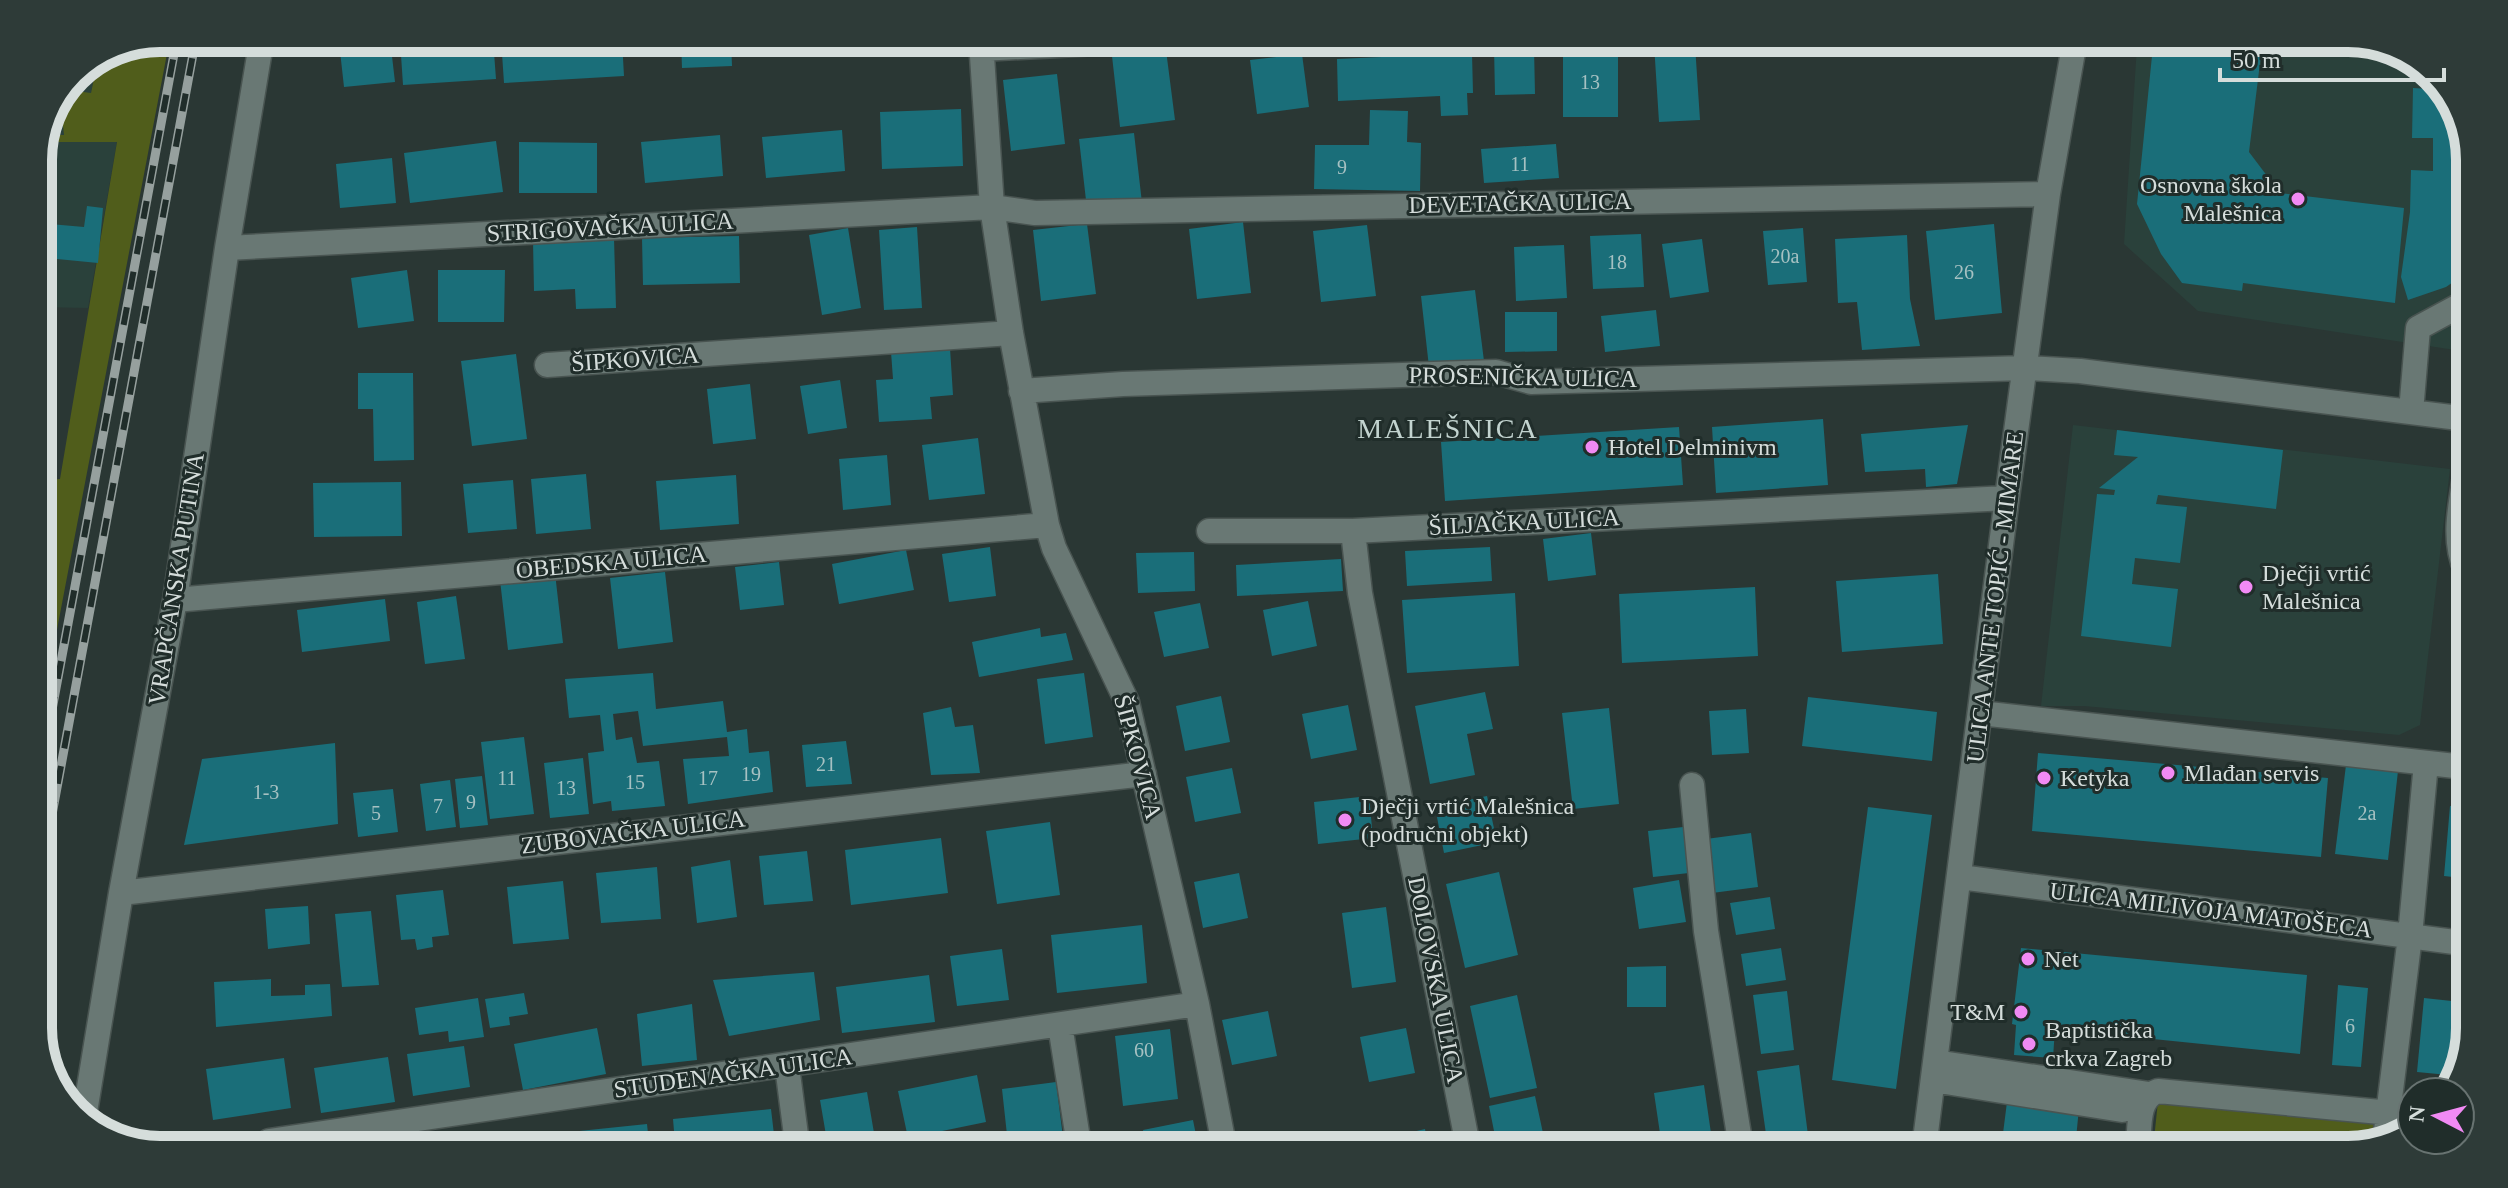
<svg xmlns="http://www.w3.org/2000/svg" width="2508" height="1188" viewBox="0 0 2508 1188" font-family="Georgia,serif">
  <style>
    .built { fill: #2a413b }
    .green { fill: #505d1b }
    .building { fill: #1a6e79 }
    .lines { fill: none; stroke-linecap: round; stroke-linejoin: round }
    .minor-casing { stroke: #495451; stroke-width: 27 }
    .minor { stroke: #697874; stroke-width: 24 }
    .rail-casing { stroke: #96a09e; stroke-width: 9 }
    .rail { stroke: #202d2a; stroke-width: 6; stroke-dasharray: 18; stroke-linecap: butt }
    .poi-dot { fill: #f18af4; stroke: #202d2a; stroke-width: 3 }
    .labels { text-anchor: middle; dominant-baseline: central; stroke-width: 6; stroke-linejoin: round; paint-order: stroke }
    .number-label { font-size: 20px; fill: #a6c1c2 }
    .poi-label { font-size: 24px; fill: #d5dddb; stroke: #202d2a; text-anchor: start }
    .street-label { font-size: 24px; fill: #d5dddb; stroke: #202d2a }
    .quarter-label { font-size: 28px; letter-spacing: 2px; fill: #c2d3cf; stroke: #202d2a }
    .rim { fill: none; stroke: #d5dddb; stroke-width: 10 }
  </style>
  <rect width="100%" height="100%" fill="#2a3734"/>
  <path class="built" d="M2137 46 2395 48 2449 92 2470 153 2468 352 2198 311 2124 244Z
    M97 64 81 141H117L88 308 38 307V153L74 74Z
    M2073 425 2450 469 2420 725 2399 735 2084 706H2041Z"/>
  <path class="green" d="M160 38H170L38 729V481L60 479 117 142H43L46 135H64L63 125H51L58 110 65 111 69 90 91 93 97 64Z
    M2158 1101 2412 1123V1130L2348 1150 2153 1149Z"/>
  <path class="building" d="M366 39H390L395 82 344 87 339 42Z
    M421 39H493L496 79 403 85 400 40Z
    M501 39 622 40 624 76 504 83Z
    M681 40H731L732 66 682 68Z
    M1654 44 1695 45 1700 120 1659 122Z
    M1618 46V117H1563V47Z
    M2153 46 2262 47 2249 152 2280 193 2404 208 2395 303 2243 283 2242 291 2182 283 2161 254 2137 204Z
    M1494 47H1534L1535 94 1495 95Z
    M1166 50 1175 120 1120 127 1112 56Z
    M1472 53 1473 93H1467L1468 115 1441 116 1440 96 1338 101 1337 59Z
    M1302 54 1309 107 1257 114 1250 60Z
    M1057 74 1065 144 1011 151 1003 80Z
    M2430 76 2449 92 2470 153 2469 271 2446 287 2408 300 2401 277 2410 212 2411 170 2433 171V138H2412L2413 88 2430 89Z
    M961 109 963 166 882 169 880 112Z
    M1370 110 1408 111 1407 142 1421 143 1420 191 1314 189 1315 145H1369Z
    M842 130 845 171 766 178 762 137Z
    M1134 133 1142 203 1087 209 1079 139Z
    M720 135 723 176 645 183 641 142Z
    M496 141 503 192 410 203 404 153Z
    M519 142 597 143V193H519Z
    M1556 144 1559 178 1484 183 1481 149Z
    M392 158 396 203 340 208 336 164Z
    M87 206 103 208 98 263 47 258 50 224 84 227Z
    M1243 222 1251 293 1197 299 1189 229Z
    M1087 224 1096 294 1041 301 1033 230Z
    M1994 224 2002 313 1935 320 1926 231Z
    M1367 225 1376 296 1321 302 1313 231Z
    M917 227 922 308 884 310 879 230Z
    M848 228 861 308 822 315 809 235Z
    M1803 228 1807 282 1768 285 1763 231Z
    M1641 234 1644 287 1593 289 1590 236Z
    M1907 235 1910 299 1920 346 1862 350 1857 302 1838 303 1835 239Z
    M739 236 740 283 643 285 642 238Z
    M614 238 616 308 576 309 575 289 534 291 533 241Z
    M1702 239 1709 292 1670 298 1662 244Z
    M1564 245 1567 298 1516 301 1514 247Z
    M407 270 414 321 358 328 351 278Z
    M438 270H505L504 322H438Z
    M1475 290 1484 361 1429 367 1421 296Z
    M1656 310 1660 346 1605 352 1601 316Z
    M1505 312H1557V351L1505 352Z
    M950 348 953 395 930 397 932 419 879 422 876 380 893 379 891 352Z
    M516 354 527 439 472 446 461 361Z
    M358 373H413L414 460 374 461 373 409H358Z
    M840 380 847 428 808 434 800 386Z
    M750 384 756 439 713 444 707 389Z
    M1823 419 1828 485 1716 493 1712 427Z
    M1968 425 1957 484 1926 487 1925 469 1865 472 1861 434Z
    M1679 427 1683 485 1445 501 1441 442Z
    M2117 430 2283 450 2276 509 2158 495 2156 504 2187 507 2180 563 2135 558 2132 584 2178 589 2171 647 2081 636 2097 494 2114 495 2115 490 2099 488 2138 457 2114 455Z
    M978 438 985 494 929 500 922 445Z
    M50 453 54 477 38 479V455Z
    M887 455 891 505 843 510 839 459Z
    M586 474 591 529 536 534 531 479Z
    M736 475 739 524 660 530 656 481Z
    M513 480 517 529 468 533 463 484Z
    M401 482 402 536 314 537 313 483Z
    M1591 533 1596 575 1548 581 1543 539Z
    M990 547 996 596 949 602 942 554Z
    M1490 547 1492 581 1407 586 1405 551Z
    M906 550 914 590 839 604 832 564Z
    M1194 552 1195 591 1138 593 1136 553Z
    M1341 559 1343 591 1237 596 1236 565Z
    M779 562 784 605 740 610 735 567Z
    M665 572 673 642 618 649 610 578Z
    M555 573 563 643 508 650 500 580Z
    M1938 574 1943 644 1842 652 1836 581Z
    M1755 587 1758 656 1622 663 1619 594Z
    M1515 593 1519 666 1407 673 1402 600Z
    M456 596 465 659 425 664 417 602Z
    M385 599 390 641 302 652 297 610Z
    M1308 601 1317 646 1272 656 1263 610Z
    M1200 603 1209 648 1164 657 1154 612Z
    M1040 628 1041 637 1066 633 1073 660 979 677 972 642Z
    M653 673 656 709 723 701 727 732 747 729 749 753 769 751 773 792 688 804 683 759 729 756 727 737 643 746 638 711 613 714 616 740 632 737 637 763 659 761 665 806 612 811 611 801 593 804 588 753 604 751 600 715 569 718 565 679Z
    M1084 673 1093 737 1045 744 1037 679Z
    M1485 692 1493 729 1467 734 1475 775 1430 784 1415 706Z
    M1221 696 1230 742 1185 751 1176 706Z
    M1808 697 1937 712 1932 761 1802 746Z
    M1348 705 1357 750 1311 759 1302 714Z
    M951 707 955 727 973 725 980 773 931 775 923 713Z
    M1609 708 1619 804 1573 809 1562 713Z
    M1746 709 1749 753 1712 755 1709 711Z
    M524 737 534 814 490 819 481 742Z
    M846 741 852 784 806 787 802 745Z
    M335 743 338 824 184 845 202 759Z
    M2038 753 2328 778 2321 857 2032 831Z
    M583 758 589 814 550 818 544 763Z
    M2346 765 2398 771 2388 860 2335 854Z
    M1232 768 1241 813 1195 822 1186 777Z
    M482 776 488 825 460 828 455 779Z
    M450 780 456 827 426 831 420 784Z
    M393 789 398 832 358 837 353 793Z
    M1369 796 1373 838 1318 844 1314 802Z
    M1487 796 1497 842 1444 853 1435 807Z
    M2450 806 2463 807 2462 878 2444 876Z
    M1868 807 1932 815 1896 1089 1832 1080Z
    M1050 822 1060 895 997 904 986 831Z
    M1692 826 1698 872 1653 877 1648 831Z
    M1751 833 1758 887 1712 893 1706 839Z
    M941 838 948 893 851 905 845 850Z
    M807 851 813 901 764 905 759 856Z
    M730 860 737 917 697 923 691 867Z
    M657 867 661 919 601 923 596 873Z
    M1499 872 1518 955 1465 968 1446 884Z
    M1239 873 1248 918 1203 928 1194 882Z
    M1679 880 1686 922 1639 929 1633 888Z
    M563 881 569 939 513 944 507 887Z
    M443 890 449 935 432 937 433 947 417 950 415 939 401 940 396 895Z
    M1770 897 1775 929 1736 935 1730 903Z
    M308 906 310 944 268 949 265 909Z
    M1386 907 1396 982 1352 988 1342 913Z
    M371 911 379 985 342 987 335 914Z
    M1142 925 1147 983 1057 993 1051 935Z
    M1781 948 1786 980 1746 986 1741 954Z
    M2021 948 2307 975 2300 1054 2055 1029 2053 1058 2014 1055 2016 1025 2012 1024Z
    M1002 949 1009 1000 957 1006 950 956Z
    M1666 966V1007H1627V967Z
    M814 972 820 1020 729 1036 713 980Z
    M929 975 935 1022 842 1033 836 987Z
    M271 979V996L305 995V985L330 984 332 1016 216 1027 214 982Z
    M2338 985 2368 988 2361 1067 2332 1065Z
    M1787 991 1794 1050 1761 1054 1753 995Z
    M524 993 528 1014 509 1017 510 1025 490 1028 485 999Z
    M1517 995 1537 1088 1490 1098 1470 1006Z
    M478 998 484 1037 449 1042 448 1031 419 1035 415 1008Z
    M2424 998 2461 1002 2459 1076 2417 1072Z
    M692 1004 697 1060 642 1066 637 1014Z
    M1268 1011 1277 1056 1232 1065 1222 1020Z
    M597 1028 606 1074 523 1090 514 1044Z
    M1406 1028 1415 1073 1369 1082 1360 1037Z
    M1170 1029 1178 1099 1123 1106 1115 1036Z
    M464 1046 470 1087 413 1096 407 1054Z
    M388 1057 395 1102 321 1113 314 1068Z
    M284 1058 291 1108 213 1120 206 1069Z
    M1799 1065 1809 1143 1768 1148 1757 1071Z
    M977 1075 986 1122 908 1138 898 1091Z
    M1056 1082 1064 1145 1008 1144 1002 1089Z
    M1704 1085 1713 1147H1662L1654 1093Z
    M867 1092 874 1133 827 1141 820 1100Z
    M1535 1096 1546 1147 1497 1146 1489 1106Z
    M2007 1102 2079 1108 2075 1149H2001Z
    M771 1109 775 1143H675L673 1119Z
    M1193 1120 1198 1145H1145L1143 1130Z
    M647 1124 649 1143 561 1142 560 1133Z
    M1425 1129 1428 1146H1367L1366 1143Z
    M1876 1132 1877 1148H1830V1142Z"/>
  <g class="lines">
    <g class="minor-casing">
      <path id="minor" d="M981 41 992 207 1011 333 1047 525 1054 548 1127 702 1197 1004 1224 1145
        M981 49 1116 42
        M227 248 992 207 1035 213 2048 194
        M547 365 1011 333
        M1021 391 1123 384 1496 372 1531 382 2026 368 2080 371 2467 419
        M2411 412 2418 328 2468 301
        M1209 531H1353L2007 498
        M1353 531 1360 593 1468 1146
        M2466 570C2451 537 2462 499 2467 464
        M175 600 1047 525
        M1980 713 2464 767
        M1692 785 1706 931 1741 1147
        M1960 877 2462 943
        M121 893 1144 774
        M1060 1025 1079 1145
        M1935 1062 2149 1094
        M787 1066 797 1143
        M1933 1080 2122 1110
        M84 1118 121 893 175 600 227 248 262 38
        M2385 1139 2410 936 2426 763
        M269 1141 1197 1004
        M1924 1148 2007 498 2048 194 2074 46
        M2138 1149C2140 1129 2136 1098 2158 1091L2412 1115"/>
    </g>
    <use href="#minor" class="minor"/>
    <g class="rail-casing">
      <path id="rail" d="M38 785 177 38
        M38 890 196 38"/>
    </g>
    <use href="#rail" class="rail"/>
  </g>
  <g class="poi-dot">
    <circle cx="2298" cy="199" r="8"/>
    <circle cx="1592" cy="447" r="8"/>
    <circle cx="2246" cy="587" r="8"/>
    <circle cx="2168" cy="773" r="8"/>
    <circle cx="2044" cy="778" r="8"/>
    <circle cx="1345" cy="820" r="8"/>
    <circle cx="2028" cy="959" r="8"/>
    <circle cx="2021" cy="1012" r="8"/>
    <circle cx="2029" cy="1044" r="8"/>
  </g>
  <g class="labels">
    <g class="number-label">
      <text x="1590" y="82">13</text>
      <text x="1520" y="164">11</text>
      <text x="1342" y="167">9</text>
      <text x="1785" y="256">20a</text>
      <text x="1617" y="262">18</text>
      <text x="1964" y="272">26</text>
      <text x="826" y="764">21</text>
      <text x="751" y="774">19</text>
      <text x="507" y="778">11</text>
      <text x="708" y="778">17</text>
      <text x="635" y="782">15</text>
      <text x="566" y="788">13</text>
      <text x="266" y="792">1-3</text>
      <text x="471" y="802">9</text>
      <text x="438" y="806">7</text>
      <text x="376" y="813">5</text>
      <text x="2367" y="813">2a</text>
      <text x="2350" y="1026">6</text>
      <text x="1144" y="1050">60</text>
    </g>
    <g class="poi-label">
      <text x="2282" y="185" text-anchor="end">Osnovna škola<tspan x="2282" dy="28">Malešnica</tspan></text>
      <text x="1608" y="447">Hotel Delminivm</text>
      <text x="2262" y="573">Dječji vrtić<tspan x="2262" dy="28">Malešnica</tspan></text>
      <text x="2184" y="773">Mlađan servis</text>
      <text x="2060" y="778">Ketyka</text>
      <text x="1361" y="806">Dječji vrtić Malešnica<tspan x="1361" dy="28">(područni objekt)</tspan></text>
      <text x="2044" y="959">Net</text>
      <text x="2005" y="1012" text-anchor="end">T&amp;M</text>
      <text x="2045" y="1030">Baptistička<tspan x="2045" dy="28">crkva Zagreb</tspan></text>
    </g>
    <g class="street-label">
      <text transform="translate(1520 203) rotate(-1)">DEVETAČKA ULICA</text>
      <text transform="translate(610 227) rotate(-3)">STRIGOVAČKA ULICA</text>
      <text transform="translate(635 359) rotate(-4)">ŠIPKOVICA</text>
      <text transform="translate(1523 377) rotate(1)">PROSENIČKA ULICA</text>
      <text transform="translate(1524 522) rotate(-3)">ŠILJAČKA ULICA</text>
      <text transform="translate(611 562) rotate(-5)">OBEDSKA ULICA</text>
      <text transform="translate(176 579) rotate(-81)">VRAPČANSKA PUTINA</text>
      <text transform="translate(1995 597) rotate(-83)">ULICA ANTE TOPIĆ - MIMARE</text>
      <text transform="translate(1138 757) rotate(75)">ŠIPKOVICA</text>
      <text transform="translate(633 832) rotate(-7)">ZUBOVAČKA ULICA</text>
      <text transform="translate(2211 910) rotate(7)">ULICA MILIVOJA MATOŠECA</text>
      <text transform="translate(1436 980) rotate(79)">DOLOVSKA ULICA</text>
      <text transform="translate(733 1073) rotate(-8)">STUDENAČKA ULICA</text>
    </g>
    <g class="quarter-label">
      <text x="1448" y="428">MALEŠNICA</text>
    </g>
  </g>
  <path d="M0 0H2508V1188H0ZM160 52H2348A108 108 0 0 1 2456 160V1028A108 108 0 0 1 2348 1136H160A108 108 0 0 1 52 1028V160A108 108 0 0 1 160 52Z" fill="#2e3b38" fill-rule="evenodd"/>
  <path class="rim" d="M160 52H2348A108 108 0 0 1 2456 160V1028A108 108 0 0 1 2348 1136H160A108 108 0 0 1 52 1028V160A108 108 0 0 1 160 52Z"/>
  <g transform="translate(2436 1116) rotate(276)"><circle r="38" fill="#202d2a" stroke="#687371" stroke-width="2"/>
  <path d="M0-6L14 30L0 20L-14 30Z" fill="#f18af4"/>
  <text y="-12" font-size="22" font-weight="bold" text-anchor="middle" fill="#d5dddb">N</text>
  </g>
  <path d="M2220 68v12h224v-12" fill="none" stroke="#d5dddb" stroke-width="4"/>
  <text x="2232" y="68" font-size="24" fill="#d5dddb" stroke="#202d2a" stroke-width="6" paint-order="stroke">50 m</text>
</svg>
